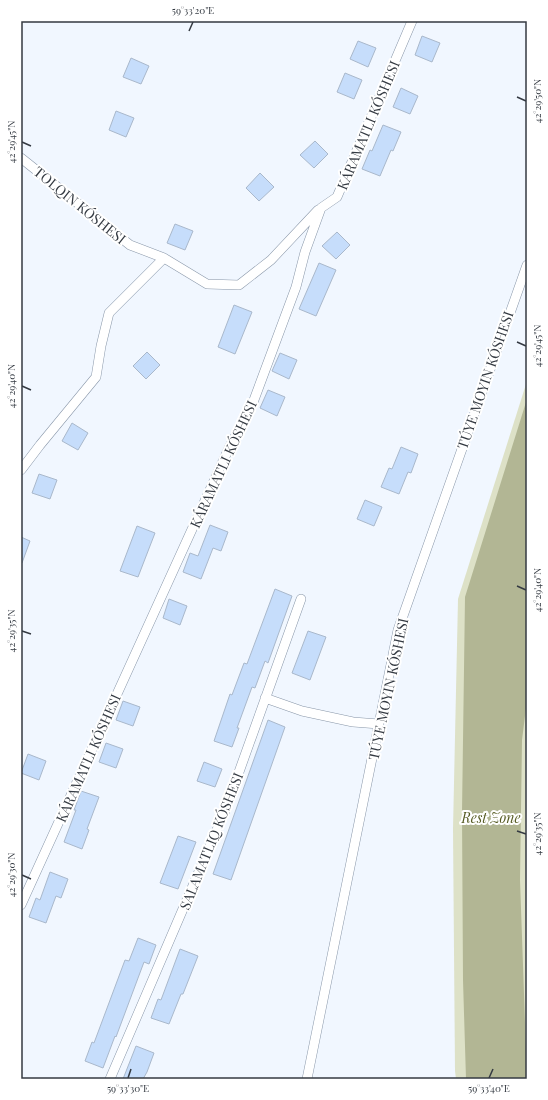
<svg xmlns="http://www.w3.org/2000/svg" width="548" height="1100" viewBox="0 0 548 1100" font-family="'Playfair Display',serif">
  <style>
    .green { fill: #dde1c7 }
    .water { fill: #b2b694 }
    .building { fill: #c6ddfb; stroke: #a9b8cb }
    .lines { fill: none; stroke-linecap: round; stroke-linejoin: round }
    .street-casing { stroke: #8997a9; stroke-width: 10 }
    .street { stroke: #fff; stroke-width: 9 }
    .ticks { fill: none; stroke: #343a42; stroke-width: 1.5 }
    .labels { text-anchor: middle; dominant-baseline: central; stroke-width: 4; stroke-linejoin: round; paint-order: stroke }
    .street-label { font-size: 14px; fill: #343a42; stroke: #fff }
    .park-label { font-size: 14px; font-style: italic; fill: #565b23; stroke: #fff }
    .neatline { fill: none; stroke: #343a42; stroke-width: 1.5 }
    .ticks-label { font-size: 10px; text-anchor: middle; fill: #343a42 }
  </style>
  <rect width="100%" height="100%" fill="#f1f7ff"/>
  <path class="green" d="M527 381V1079H456L455 1071 453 829 458 599Z"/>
  <path class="water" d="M527 399V700L522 740 520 880 527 1079H466L463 980 462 813 465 597Z"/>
  <path class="building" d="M422 36 440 43 432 62 415 55Z
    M358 41 376 48 368 67 350 59Z
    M131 58 149 66 141 84 123 77Z
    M345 73 362 80 354 99 337 92Z
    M401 88 418 96 410 114 393 107Z
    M116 111 134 118 126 137 109 130Z
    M383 125 401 132 393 151 391 150 380 176 362 169 370 150 372 151Z
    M315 141 328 154 314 168 300 155Z
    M260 173 274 187 259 201 246 188Z
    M175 224 193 231 185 250 167 243Z
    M337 232 350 245 336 259 322 246Z
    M319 263 336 270 316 316 299 309Z
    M234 305 252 312 235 354 218 347Z
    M147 352 160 365 146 379 133 366Z
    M280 353 297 360 289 379 272 371Z
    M268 390 285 397 277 416 260 408Z
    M72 423 88 433 78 450 62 441Z
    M401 447 418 454 411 473 408 472 399 494 381 487 389 468 392 469Z
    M39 474 57 480 50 499 32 493Z
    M365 500 382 507 374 526 357 519Z
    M210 525 228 532 221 551 213 548 201 579 183 572 190 553 198 556Z
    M137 526 155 533 138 577 120 571Z
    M21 537 30 541 22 563H21Z
    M275 589 292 596 268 663 265 661 255 688 252 687 237 728H239L232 747 214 741 230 694 232 695 244 663 247 664Z
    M169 599 187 606 180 625 163 618Z
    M308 631 326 637 310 680 292 673Z
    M123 701 140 707 133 726 116 720Z
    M268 720 285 727 231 880 213 874Z
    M106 743 123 749 116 768 99 762Z
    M28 754 46 761 39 780 21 773Z
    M204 762 222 769 215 787 197 781Z
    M81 791 99 797 87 829 89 830 82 849 64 842 76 810H74Z
    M178 836 196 842 178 889 160 883Z
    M50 872 68 879 61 898 56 896 46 923 29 917 36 898 40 900Z
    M138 938 156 945 149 964 144 962 116 1037 115 1036 103 1068 85 1061 92 1042 94 1043 125 960 129 961Z
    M180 949 198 956 183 994H181L169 1024 151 1018 158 999 161 1000Z
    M136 1046 154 1053 147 1072 143 1079H123Z"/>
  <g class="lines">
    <g class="street-casing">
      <path id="street" d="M21 158 130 245 164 258 207 284 239 285 271 260 318 210
        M21 470 40 445 96 377 101 346 109 313 164 258
        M265 698 302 711 353 722 379 724
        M21 905 229 448 251 408 296 287 305 252 321 208 337 197 412 21
        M110 1079 225 811 301 599
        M307 1079 398 630 527 265"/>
    </g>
    <use href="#street" class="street"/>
  </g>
  <path class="ticks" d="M189 31 193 22M517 97 526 101M22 142 31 146M517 342 526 346M22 386 31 390M517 586 526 590M22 631 31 634M517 831 526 834M22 875 31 879M128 1078 131 1069M489 1078 493 1069"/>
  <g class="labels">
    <g class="street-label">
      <text transform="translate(368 125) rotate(-67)">KÁRAMATLI KÓSHESI</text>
      <text transform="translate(80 205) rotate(39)">TOLQIN KÓSHESI</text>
      <text transform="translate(485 380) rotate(-71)">TÚYE MOYIN KÓSHESI</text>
      <text transform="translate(223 464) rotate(-65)">KÁRAMATLI KÓSHESI</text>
      <text transform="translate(388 689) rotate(-78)">TÚYE MOYIN KÓSHESI</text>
      <text transform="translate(88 758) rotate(-66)">KÁRAMATLI KÓSHESI</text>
      <text transform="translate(211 841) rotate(-68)">SALAMATLIQ KÓSHESI</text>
    </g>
    <g class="park-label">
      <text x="491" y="817">Rest Zone</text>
    </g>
  </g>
  <rect width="548" height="1100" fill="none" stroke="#ffffff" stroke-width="44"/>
  <rect x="22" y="22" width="504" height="1056" class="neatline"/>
  <g class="ticks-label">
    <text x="193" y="14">59°33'20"E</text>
    <text transform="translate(537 101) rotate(-90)" y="4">42°29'50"N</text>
    <text transform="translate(11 142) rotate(-90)" y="4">42°29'45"N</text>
    <text transform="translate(537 346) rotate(-90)" y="4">42°29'45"N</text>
    <text transform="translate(11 386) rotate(-90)" y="4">42°29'40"N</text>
    <text transform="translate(537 590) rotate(-90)" y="4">42°29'40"N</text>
    <text transform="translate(11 631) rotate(-90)" y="4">42°29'35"N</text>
    <text transform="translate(537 834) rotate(-90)" y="4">42°29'35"N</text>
    <text transform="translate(11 875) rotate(-90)" y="4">42°29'30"N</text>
    <text x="128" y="1092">59°33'30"E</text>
    <text x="489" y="1092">59°33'40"E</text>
  </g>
</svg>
